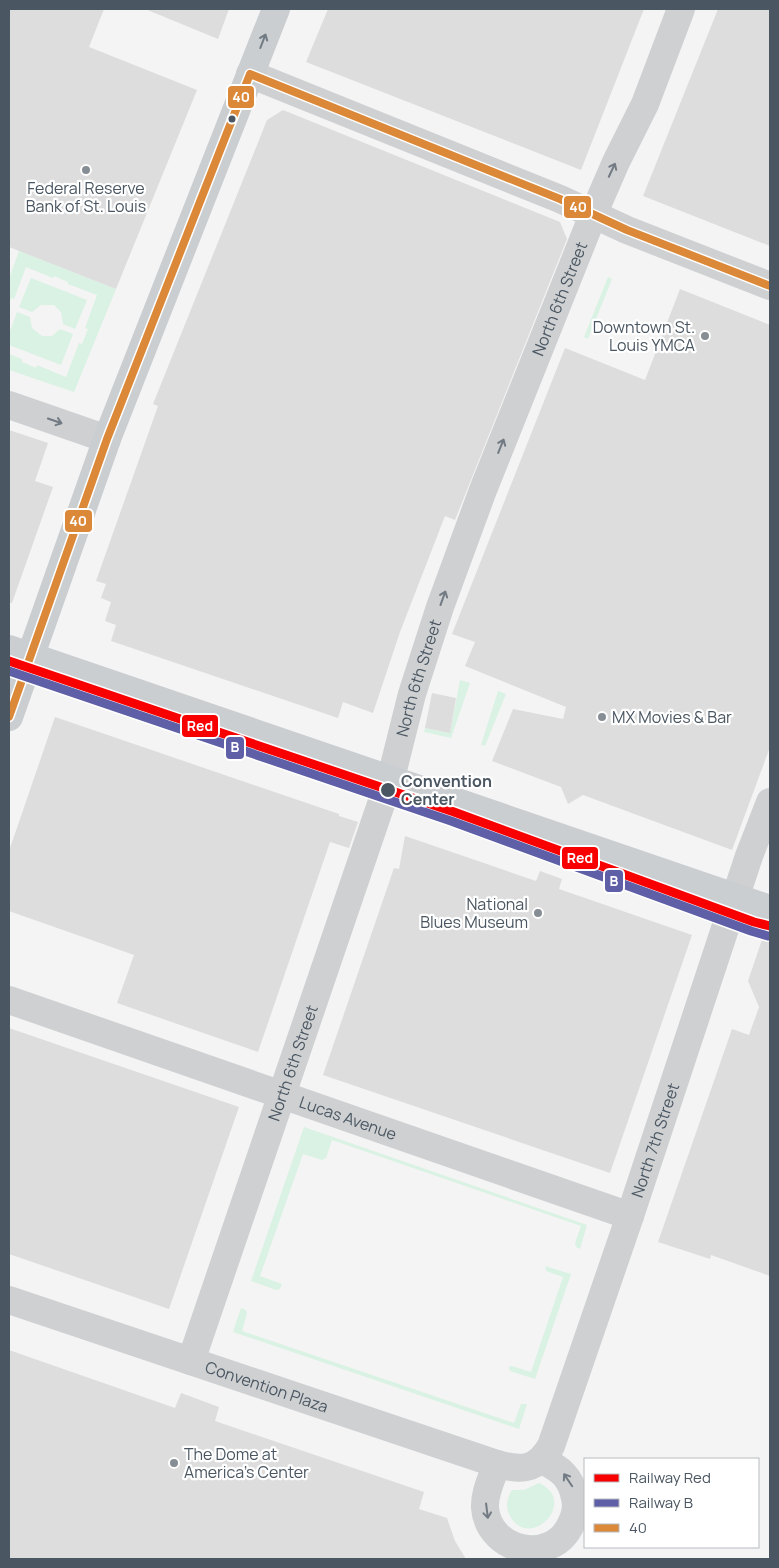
<svg xmlns="http://www.w3.org/2000/svg" width="779" height="1568" viewBox="0 0 779 1568" font-family="Manrope,sans-serif">
  <style>
    .green { fill: #d9f2e3 }
    .building { fill: #ddddde }
    .lines { fill: none; stroke-linecap: round; stroke-linejoin: round }
    .minor { stroke: #ced0d2; stroke-width: 28 }
    .major { stroke: #caced1; stroke-width: 28 }
    .bus-1-casing { stroke: #fff; stroke-width: 11 }
    .bus-1 { stroke: #db8839; stroke-width: 8 }
    .rail-1-casing { stroke: #fff; stroke-width: 12 }
    .rail-2-casing { stroke: #fff; stroke-width: 12 }
    .rail-1 { stroke: #f80000; stroke-width: 9 }
    .rail-2 { stroke: #5f5fa8; stroke-width: 9 }
    .oneway { stroke: #707a83 }
    .oneway2 { stroke: #727b83 }
    .bus-dot { fill: #4a5661; stroke: #fff; stroke-width: 2 }
    .poi-dot { fill: #868d94; stroke: #fff; stroke-width: 2 }
    .labels { text-anchor: middle; dominant-baseline: central; stroke-width: 4.5; stroke-linejoin: round; paint-order: stroke }
    .poi-label { font-size: 16px; fill: #4a5661; stroke: #fff; text-anchor: end }
    .street-label { font-size: 16px; fill: #4a5661; stroke: #fff }
    .stop-label { font-size: 16px; font-weight: bold; fill: #4a5661; stroke: #fff; text-anchor: start }
    .line-badge { stroke: #fff; stroke-width: 2 }
    .badge-label { font-size: 14px; text-anchor: middle; font-weight: bold; fill: #fff }
  </style>
  <rect width="100%" height="100%" fill="#f4f4f4"/>
  <path class="green" d="M19 251 116 289 74 392 9 370V354L22 359V362L36 368 37 365 66 377 79 343 82 344 88 329 85 328 97 295 68 284V282L54 276 53 278 26 267 14 299 11 298 9 305V279Z
    M608 277 612 279 588 339 584 337Z
    M31 278 87 300 75 329 63 324 61 312 54 305H41L32 312 19 307Z
    M17 312 30 317 32 328 42 336H52L60 329 73 334 61 365 9 345V334Z
    M460 680 470 683 451 738 424 732 425 728 450 733Z
    M498 691 506 694 485 746 481 745Z
    M304 1127 587 1225 580 1249 576 1247 575 1243 581 1226 332 1140 326 1158 322 1160 303 1154 260 1276 282 1284 280 1289 276 1290 251 1281Z
    M545 1266 571 1274 535 1379 510 1371 509 1368 510 1366H512L531 1372 563 1277 546 1271Z
    M241 1308 246 1310 247 1314 242 1331 514 1423 521 1404H527L519 1429 233 1332Z
    M539 1483C579 1501 530 1552 510 1516 505 1507 507 1498 512 1490H524Z"/>
  <path class="building" d="M9 9H104L89 47 197 90 116 289 9 247Z
    M145 9H229L218 39Z
    M328 9H644L581 170 306 62Z
    M718 9H770V246L643 196Z
    M283 110 560 222 567 239 455 520 445 516 400 632 373 713 343 702 338 718 111 641 116 625 105 621 111 602 101 598 106 584 96 581 158 406 153 404 267 120Z
    M680 289 770 325V747L732 850 583 795 568 804 561 787 492 761 513 709 563 719 566 707 465 666 475 642 452 634 565 348 645 380Z
    M9 430 48 443 35 481 53 487 12 603H9Z
    M432 693 456 698 450 733 425 728Z
    M55 717 339 814V816L358 822 349 848 330 842 258 1052 117 1003 134 955 9 911V851Z
    M405 836 536 881 540 871 562 879 559 889 692 935 610 1173 323 1075 394 868 399 869Z
    M767 925 770 926V1276L711 1255 710 1259 658 1242 732 1029 749 1035 759 1007 748 981Z
    M9 1028 239 1107 169 1309 9 1254Z
    M9 1350 175 1408 181 1393 219 1407 215 1421 424 1492 419 1509 447 1518 455 1541 466 1559H9Z"/>
  <g class="lines">
    <g class="minor">
      <path d="M250 74 560 199 627 230 770 286"/>
      <path d="M9 405 107 439"/>
      <path id="s1" d="M9 1000 630 1216"/>
      <path id="s2" d="M9 1300 497 1464C522 1471 537 1470 551 1446L630 1216 749 856 770 802"/>
      <path id="s3" d="M191 1361 394 766 412 694 440 607 483 490 593 215 616 162 645 104 681 9"/>
      <path d="M497 1464C492 1478 484 1493 485 1508 489 1553 553 1565 571 1524 575 1516 577 1506 575 1498 571 1477 560 1468 541 1460"/>
    </g>
    <path class="major" d="M9 649 770 909
      M9 717 107 439 276 9"/>
    <g class="bus-1-casing">
      <path id="bus-1" d="M9 717 107 439 250 74 560 199 627 230 770 286"/>
    </g>
    <use href="#bus-1" class="bus-1"/>
    <g class="rail-1-casing">
      <path id="rail-1" d="M9 661 454 812 754 922 770 926"/>
    </g>
    <g class="rail-2-casing">
      <path id="rail-2" d="M9 671 451 821 751 931 768 936"/>
    </g>
    <use href="#rail-1" class="rail-1"/>
    <use href="#rail-2" class="rail-2"/>
  </g>
  <defs><path id="oneway-shaft" d="M-6 0H5M1.5-3L5.5 0L1.5 3" fill="none" stroke-width="1.6" stroke-linecap="round" stroke-linejoin="round" transform="scale(1.25)"/></defs>
  <use class="oneway" href="#oneway-shaft" transform="translate(263 41) rotate(-69)"/>
  <g class="oneway2">
    <use href="#oneway-shaft" transform="translate(612 170) rotate(-65)"/>
    <use href="#oneway-shaft" transform="translate(55 421) rotate(19)"/>
    <use href="#oneway-shaft" transform="translate(501 446) rotate(-68)"/>
    <use href="#oneway-shaft" transform="translate(443 598) rotate(-70)"/>
    <use href="#oneway-shaft" transform="translate(568 1480) rotate(-124)"/>
    <use href="#oneway-shaft" transform="translate(487 1511) rotate(83)"/>
  </g>
  <g class="bus-dot">
    <circle cx="232" cy="119" r="4.5"/>
    <circle cx="388" cy="790" r="8"/>
  </g>
  <g class="poi-dot">
    <circle cx="86" cy="170" r="5"/>
    <circle cx="705" cy="336" r="5"/>
    <circle cx="602" cy="717" r="5"/>
    <circle cx="538" cy="913" r="5"/>
    <circle cx="174" cy="1463" r="5"/>
  </g>
  <g class="labels">
    <g class="poi-label">
      <text x="86" y="188" text-anchor="middle">Federal Reserve<tspan x="86" dy="18">Bank of St. Louis</tspan></text>
      <text x="695" y="327">Downtown St.<tspan x="695" dy="18">Louis YMCA</tspan></text>
      <text x="612" y="717" text-anchor="start">MX Movies &amp; Bar</text>
      <text x="528" y="904">National<tspan x="528" dy="18">Blues Museum</tspan></text>
      <text x="184" y="1454" text-anchor="start">The Dome at<tspan x="184" dy="18">America's Center</tspan></text>
    </g>
    <g class="street-label">
      <text stroke="none"><textPath href="#s3" startOffset="1125">North 6th Street</textPath></text>
      <text stroke="none"><textPath href="#s3" startOffset="720">North 6th Street</textPath></text>
      <text stroke="none"><textPath href="#s3" startOffset="315">North 6th Street</textPath></text>
      <text stroke="none"><textPath href="#s1" startOffset="359">Lucas Avenue</textPath></text>
      <text stroke="none"><textPath href="#s2" startOffset="901">North 7th Street</textPath></text>
      <text stroke="none"><textPath href="#s2" startOffset="272">Convention Plaza</textPath></text>
    </g>
    <g class="stop-label">
      <text x="401" y="781">Convention<tspan x="401" dy="18">Center</tspan></text>
    </g>
  </g>
  <g class="line-badge">
    <rect x="227" y="85" width="28" height="24" rx="5" fill="#db8839"/>
    <rect x="563" y="195" width="29" height="24" rx="5" fill="#db8839"/>
    <rect x="64" y="509" width="29" height="24" rx="5" fill="#db8839"/>
    <rect x="181" y="714" width="38" height="24" rx="5" fill="#f80000"/>
    <rect x="225" y="736" width="20" height="24" rx="5" fill="#5f5fa8"/>
    <rect x="561" y="846" width="38" height="24" rx="5" fill="#f80000"/>
    <rect x="604" y="869" width="20" height="24" rx="5" fill="#5f5fa8"/>
  </g>
  <g class="badge-label">
    <text x="241" y="102">40</text>
    <text x="578" y="212">40</text>
    <text x="78" y="526">40</text>
    <text x="200" y="731">Red</text>
    <text x="235" y="752">B</text>
    <text x="580" y="863">Red</text>
    <text x="614" y="886">B</text>
  </g>
  <rect width="779" height="1568" fill="none" stroke="#4a5661" stroke-width="20"/>
  <rect x="584" y="1458" width="175" height="90" fill="#ffffff" stroke="#b7bbc0"/>
  <rect x="594" y="1474" width="25" height="8" fill="#f80000" stroke="#b7bbc0"/>
  <text x="629" y="1483" font-size="15" fill="#4a5661">Railway Red</text>
  <rect x="594" y="1499" width="25" height="8" fill="#5f5fa8" stroke="#b7bbc0"/>
  <text x="629" y="1508" font-size="15" fill="#4a5661">Railway B</text>
  <rect x="594" y="1524" width="25" height="8" fill="#db8839" stroke="#b7bbc0"/>
  <text x="629" y="1533" font-size="15" fill="#4a5661">40</text>
</svg>
